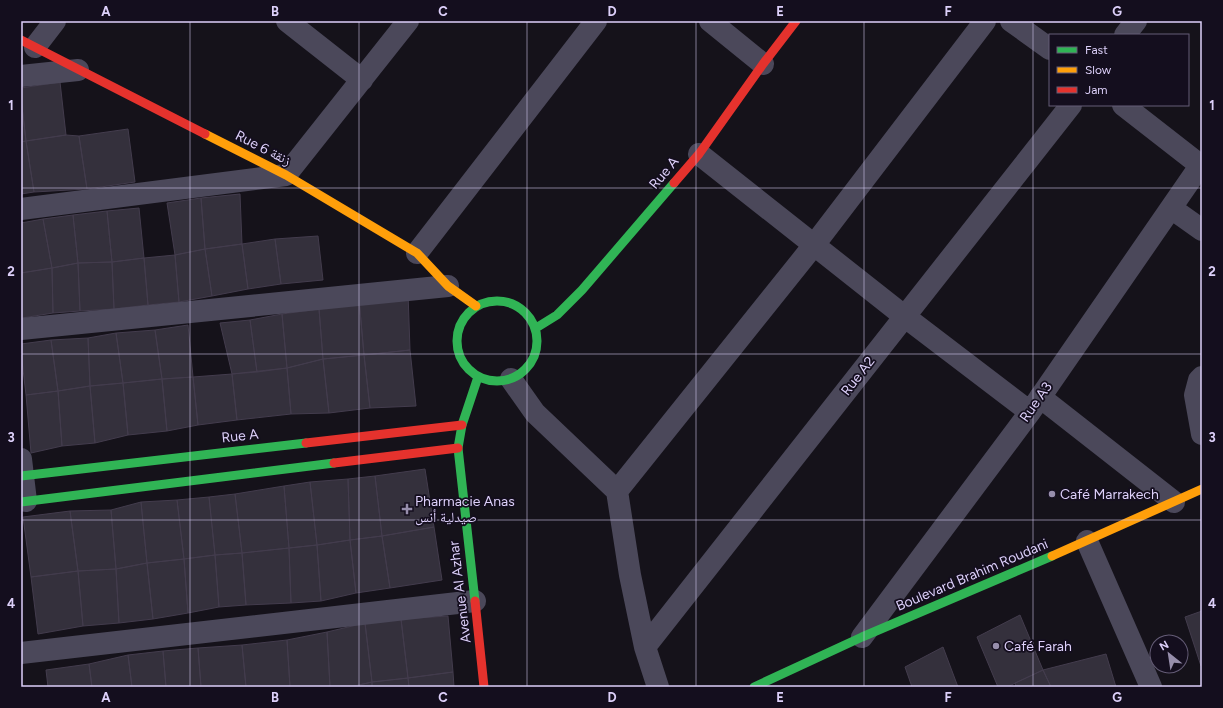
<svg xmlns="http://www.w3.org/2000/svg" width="1223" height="708" viewBox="0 0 1223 708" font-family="Figtree,'Noto Naskh Arabic',sans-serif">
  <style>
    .building { fill: #34303c; stroke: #433c4d }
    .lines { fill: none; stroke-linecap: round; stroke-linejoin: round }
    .street { stroke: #4b485a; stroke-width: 22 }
    .fast { stroke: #30b455; stroke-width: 9 }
    .slow { stroke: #ff9f0a; stroke-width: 9 }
    .jam { stroke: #e5322d; stroke-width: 9 }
    .grid { fill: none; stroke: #ddd0fa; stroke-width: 1; stroke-opacity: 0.55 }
    .poi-dot { fill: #978eac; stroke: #140e1e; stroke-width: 1.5 }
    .labels { text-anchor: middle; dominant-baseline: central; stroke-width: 3.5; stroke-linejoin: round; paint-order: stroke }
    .street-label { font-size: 14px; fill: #ddd0fa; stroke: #140e1e }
    .poi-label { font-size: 14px; fill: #ddd0fa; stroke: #140e1e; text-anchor: start }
    .neatline { fill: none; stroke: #ddd0fa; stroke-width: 1.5 }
    .grid-label { font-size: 13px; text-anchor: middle; font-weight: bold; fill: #ddd0fa }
  </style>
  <rect width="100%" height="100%" fill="#15121a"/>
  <path class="building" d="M60 82 66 135 26 141 21 98V88Z
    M21 98 26 141 21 142Z
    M128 129 135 182 87 189 79 136Z
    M66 135 79 136 87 189 34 192 26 141Z
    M26 141 34 192 21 194V142Z
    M240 194 242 244 205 249 201 198Z
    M201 198 205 249 175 255 167 203Z
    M139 208 144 258 112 262 107 211Z
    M107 211 112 262 78 263 73 215Z
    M73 215 78 263 52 268 43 219Z
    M43 219 52 268 21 273V223Z
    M318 236 323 280 281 284 275 239Z
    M275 239 281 284 248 289 242 244Z
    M242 244 248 289 212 296 205 249Z
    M205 249 212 296 179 302 175 255Z
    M175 255 179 302 148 305 144 258Z
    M144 258 148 305 114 309 112 262Z
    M112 262 114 309 80 311 78 263Z
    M78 263 80 311 53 313 52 268Z
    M52 268 53 313 22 318 21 273Z
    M408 293 410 350 364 355 359 299Z
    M359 299 364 355 323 359 319 309Z
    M319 309 323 359 287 368 282 314Z
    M282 314 287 368 257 372 250 320Z
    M250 320 257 372 232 374 220 323Z
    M188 325 193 377 162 379 155 330Z
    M155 330 162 379 123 383 116 333Z
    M116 333 123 383 90 386 88 338Z
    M88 338 90 386 58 391 51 340Z
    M51 340 58 391 26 395 21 352V344Z
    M410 350 416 406 370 408 364 355Z
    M364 355 370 408 329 413 323 359Z
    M323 359 329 413 291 414 287 368Z
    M287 368 291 414 237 420 232 374Z
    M232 374 237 420 198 425 193 377Z
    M193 377 198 425 167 431 162 379Z
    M162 379 167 431 128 435 123 383Z
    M123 383 128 435 95 443 90 386Z
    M90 386 95 443 62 446 58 391Z
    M58 391 62 446 31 453 26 395Z
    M425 469 434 527 382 536 375 476Z
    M375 476 382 536 350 540 348 479Z
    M348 479 350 540 317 545 310 482Z
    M310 482 317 545 289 548 284 486Z
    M284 486 289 548 242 553 235 494Z
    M235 494 242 553 215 555 209 497Z
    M209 497 215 555 184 559 177 500Z
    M177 500 184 559 147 563 141 502Z
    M141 502 147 563 116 569 111 510Z
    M111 510 116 569 78 571 70 511Z
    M70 511 78 571 31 577 23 517Z
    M434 527 442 580 390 588 382 536Z
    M382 536 390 588 356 593 350 540Z
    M350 540 356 593 321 601 317 545Z
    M317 545 321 601 291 603 289 548Z
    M289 548 291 603 246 605 242 553Z
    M242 553 246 605 219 607 215 555Z
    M215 555 219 607 188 613 184 559Z
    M184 559 188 613 153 619 147 563Z
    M147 563 153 619 119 623 116 569Z
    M116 569 119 623 83 626 78 571Z
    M78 571 83 626 38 634 31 577Z
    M1202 611V665L1201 666 1185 617Z
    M1020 615 1043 670 1007 687H998L977 637Z
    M448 616 453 672 408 678 401 619Z
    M401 619 408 678 372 682 365 623Z
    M365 623 372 682 350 687H330L327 632Z
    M327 632 330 687H290L287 640Z
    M287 640 290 687H246L242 645Z
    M242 645 246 687H201L198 648Z
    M943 647 958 687H912L905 667Z
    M198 648 201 687H166L163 651Z
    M163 651 166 687H132L128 655Z
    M1106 654 1116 687H1051L1043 670Z
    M128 655 132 687H92L89 664Z
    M89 664 92 687H48L46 670Z
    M1043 670 1051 687H1016L1015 683Z
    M453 672 454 687H409L408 678Z
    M408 678 409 687H372V682Z
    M372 682V687H350Z"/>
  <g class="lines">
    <path class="street" d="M287 21 362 80
      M710 21 763 64
      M1011 21 1050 49
      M1125 35 1136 21
      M35 47 55 21
      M21 76 78 70
      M1123 105 1200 165
      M699 154 904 316 1030 412
      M1171 208 1202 230
      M21 209 286 175 408 21
      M417 253 596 21
      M21 329 448 286
      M1202 377 1199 380 1195 395 1202 434
      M511 379 535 413 617 491 630 575 645 647 658 687
      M1040 397 1174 502
      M21 459 26 501
      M617 491 814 245 985 21
      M1087 541 1151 687
      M862 637 1030 412 1202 163
      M645 647 1071 105
      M21 653 475 601"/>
    <path class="fast" d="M457 341a40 40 0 1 1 80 0a40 40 0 1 1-80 0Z
      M536 328 557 315 582 290 674 183
      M21 476 306 443
      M21 502 334 463
      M475 601 458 448 462 425 478 377
      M754 687 862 637 1052 556"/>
    <path class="slow" d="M205 134 286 175 417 253 448 286 476 306
      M1052 556 1202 489"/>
    <path class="jam" d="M21 40 205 134
      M674 183 699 154 763 64 796 21
      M306 443 462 425
      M334 463 458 448
      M475 601 484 687"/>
  </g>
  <path class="grid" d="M190 21V687M359 21V687M527 21V687M696 21V687M864 21V687M1033 21V687M21 188H1202M21 354H1202M21 520H1202"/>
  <g class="poi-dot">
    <circle cx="1052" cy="494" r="4"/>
    <path d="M405 503h4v4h4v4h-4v4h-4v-4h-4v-4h4z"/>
    <circle cx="996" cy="646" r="4"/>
  </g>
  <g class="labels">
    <g class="street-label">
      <text transform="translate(263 148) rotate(27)">Rue 6 زنقة</text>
      <text transform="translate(664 173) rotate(-50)">Rue A</text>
      <text transform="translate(858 376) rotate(-52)">Rue A2</text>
      <text transform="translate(1036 402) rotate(-55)">Rue A3</text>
      <text transform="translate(240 436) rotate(-6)">Rue A</text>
      <text transform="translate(972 575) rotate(-23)">Boulevard Brahim Roudani</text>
      <text transform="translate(460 592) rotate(-97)">Avenue Al Azhar</text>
    </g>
    <g class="poi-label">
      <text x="1060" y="494">Café Marrakech</text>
      <text x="415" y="501">Pharmacie Anas<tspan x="415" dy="16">صيدلية أنس</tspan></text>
      <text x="1004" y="646">Café Farah</text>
    </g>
  </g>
  <rect width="1223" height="708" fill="none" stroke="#140e1e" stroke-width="44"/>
  <rect x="1049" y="34" width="140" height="72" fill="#140e1e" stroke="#645c76"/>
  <rect x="1057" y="47" width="20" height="6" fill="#30b455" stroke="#645c76"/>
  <text x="1085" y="54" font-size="12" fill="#ddd0fa">Fast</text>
  <rect x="1057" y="67" width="20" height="6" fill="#ff9f0a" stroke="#645c76"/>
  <text x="1085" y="74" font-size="12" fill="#ddd0fa">Slow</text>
  <rect x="1057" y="87" width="20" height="6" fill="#e5322d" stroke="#645c76"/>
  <text x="1085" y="94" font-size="12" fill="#ddd0fa">Jam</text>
  <g transform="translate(1169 654) rotate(330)"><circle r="19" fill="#140e1e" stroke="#645c76"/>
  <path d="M0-3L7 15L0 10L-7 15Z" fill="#978eac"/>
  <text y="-6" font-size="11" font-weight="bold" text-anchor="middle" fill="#ddd0fa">N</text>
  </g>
  <rect x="22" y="22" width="1179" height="664" class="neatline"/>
  <g class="grid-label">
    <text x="106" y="16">A</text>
    <text x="275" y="16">B</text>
    <text x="443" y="16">C</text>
    <text x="612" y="16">D</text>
    <text x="780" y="16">E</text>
    <text x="948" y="16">F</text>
    <text x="1117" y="16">G</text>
    <text x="11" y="110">1</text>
    <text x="1212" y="110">1</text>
    <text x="11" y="276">2</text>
    <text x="1212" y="276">2</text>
    <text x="11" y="442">3</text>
    <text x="1212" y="442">3</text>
    <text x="11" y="608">4</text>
    <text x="1212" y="608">4</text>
    <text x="106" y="702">A</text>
    <text x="275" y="702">B</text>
    <text x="443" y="702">C</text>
    <text x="612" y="702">D</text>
    <text x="780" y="702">E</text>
    <text x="948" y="702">F</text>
    <text x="1117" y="702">G</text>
  </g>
</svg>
